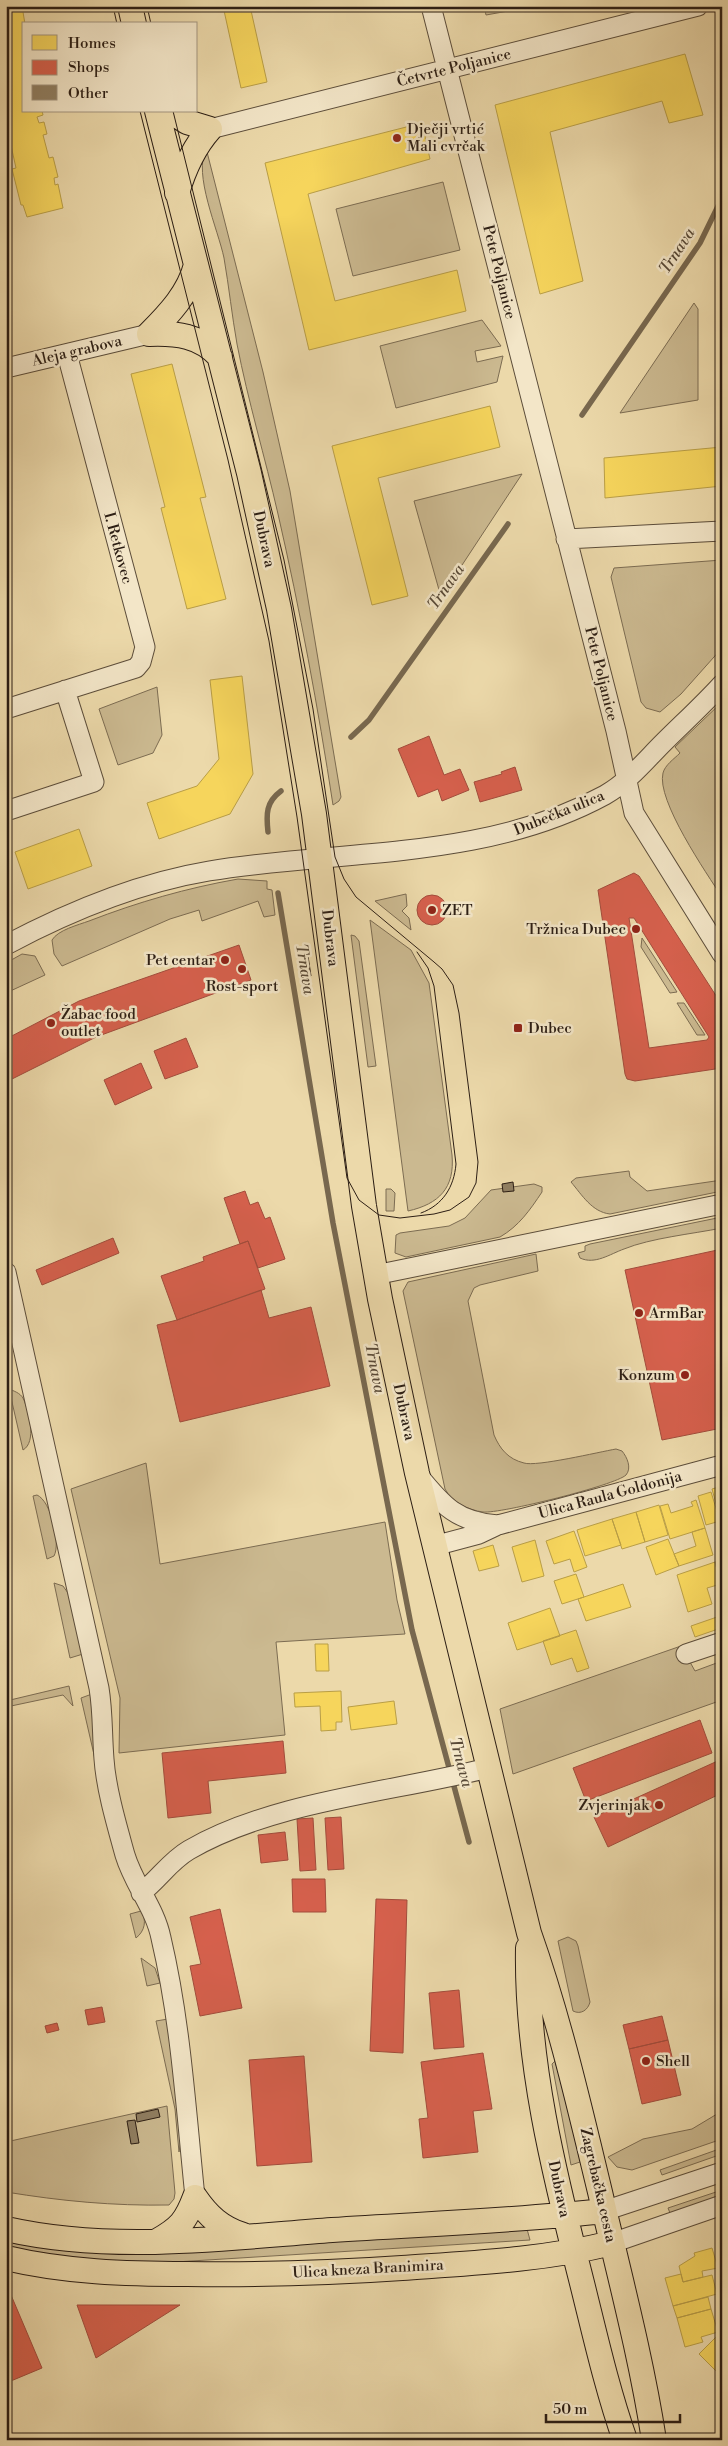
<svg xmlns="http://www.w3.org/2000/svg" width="728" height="2446" viewBox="0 0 728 2446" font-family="'Libre Bodoni',serif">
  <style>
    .green { fill: #cbb990; stroke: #7c6c52 }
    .homes { fill: #f6d55c; stroke: #b99e46 }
    .shops { fill: #d6604d; stroke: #a34c3c; fill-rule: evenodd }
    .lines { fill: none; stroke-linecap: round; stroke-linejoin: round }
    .stream { stroke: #78684f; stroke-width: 5.5 }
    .building { fill: #907f62; stroke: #2c1e14 }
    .minor-casing { stroke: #5c4d3a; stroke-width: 21 }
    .major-casing { stroke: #2c1e14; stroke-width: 26 }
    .minor { stroke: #f3e6c8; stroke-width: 19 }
    .major { stroke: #ecd9aa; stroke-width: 24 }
    .tram { stroke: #2c1e14; stroke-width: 1 }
    .poi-dot { fill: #8f2418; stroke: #f3e6c8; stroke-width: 2 }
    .labels { text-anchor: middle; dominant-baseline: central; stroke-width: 5; stroke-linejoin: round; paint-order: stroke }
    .street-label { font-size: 15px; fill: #2c1e14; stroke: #f3e6c8 }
    .poi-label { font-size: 15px; fill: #2c1e14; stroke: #f3e6c8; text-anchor: start }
    .water-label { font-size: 16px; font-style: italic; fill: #584937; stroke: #f3e6c8 }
  </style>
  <rect width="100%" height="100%" fill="#ecd9aa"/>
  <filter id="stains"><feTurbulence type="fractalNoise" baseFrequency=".004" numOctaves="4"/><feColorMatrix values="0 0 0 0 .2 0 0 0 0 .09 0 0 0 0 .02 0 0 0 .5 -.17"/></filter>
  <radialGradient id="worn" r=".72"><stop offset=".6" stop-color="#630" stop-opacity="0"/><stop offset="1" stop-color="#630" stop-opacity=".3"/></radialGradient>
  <path class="green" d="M484 6H536L486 15Z
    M206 148 263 372 290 491 341 797 339 801 333 805C318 707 300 610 278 514 265 457 248 401 237 344 232 316 229 287 224 258 218 229 193 175 206 148Z
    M443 182 460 250 353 276 336 209Z
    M694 303 698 309V400L620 413Z
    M482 320 501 346 475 351 477 362 503 356 497 382 396 408 380 346Z
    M522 474 441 597 414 501Z
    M722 560V648L681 694 660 712 646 708 641 702 611 577 614 568Z
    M157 687 162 735 153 753 118 765 99 709Z
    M722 702V897C707 874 656 800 663 773 665 765 674 759 680 753L675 747Z
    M238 879 267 881V889L272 890 275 915 264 917 258 901 202 921 199 910 170 919 62 966 54 954 52 940C58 930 78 925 89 921 138 902 187 888 238 879Z
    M406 894 407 906 402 911 409 918 411 930 375 901Z
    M370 920 411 950 429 983 452 1155C455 1188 439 1204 408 1211Z
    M351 935 355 936 359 941 376 1066 368 1067Z
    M642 938 677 992 670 993 641 947Z
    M22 954 35 956 45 975 6 993V963Z
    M677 1003H684L705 1035H697Z
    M629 1171 630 1177 647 1191 722 1180V1191L610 1214C592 1212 582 1195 571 1182L576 1178Z
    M534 1184 542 1187V1192C530 1210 519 1226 500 1237L406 1257 395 1253 396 1235 400 1233 449 1226 465 1218 491 1190Z
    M386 1189H391L395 1193 394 1211H386Z
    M722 1217V1228C692 1234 651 1238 624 1249 610 1254 595 1265 580 1258L578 1253 585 1251V1246L590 1244Z
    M536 1254 538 1271 480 1285 474 1288 468 1301 494 1435C500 1449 508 1459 524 1463 536 1467 599 1452 616 1449L622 1451C627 1457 632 1468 626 1475 616 1485 500 1514 483 1512 468 1510 452 1502 445 1489L403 1291 408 1282Z
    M6 1321 12 1346 6 1354Z
    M9 1389C14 1391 20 1393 23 1398 29 1411 37 1442 23 1450Z
    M146 1463 160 1564 385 1522 397 1600 405 1634 276 1642 285 1735 119 1753 120 1698 71 1489Z
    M37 1495C51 1501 61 1543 54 1556L47 1559 33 1496Z
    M54 1583 63 1586 68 1593 83 1654 70 1658Z
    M681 1646 695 1671 722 1661V1700L513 1774 500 1709Z
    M69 1686 73 1706 63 1695 11 1706 6 1719V1701Z
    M92 1694 95 1759 81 1698Z
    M141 1911C147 1920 145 1931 136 1938L130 1914Z
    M568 1937 576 1941 578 1946 590 2002C588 2010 581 2015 573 2011L558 1941Z
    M141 1958 155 1968 160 1983 147 1986Z
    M168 2019 181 2140 179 2152 175 2109 156 2021Z
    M555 2061 583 2161 571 2165 552 2064Z
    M167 2106 175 2193 174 2199 169 2205C113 2206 61 2201 6 2192V2142Z
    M722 2111V2139L632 2170 617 2167 608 2157 643 2139 692 2129Z
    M722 2148V2154L662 2175 660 2170Z
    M722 2190V2195L670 2213 668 2208Z
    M527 2229 530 2240 159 2263 87 2261 6 2249V2238L296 2244Z"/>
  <path class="homes" d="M6 6H22L25 24 24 111H42L43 115 37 117 39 123 44 122 47 134 43 135 49 158 53 157 58 177 54 178 55 185 58 184 63 208 27 217 23 205H21L12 169 16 168 8 132 6 133Z
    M223 6H250L267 82 241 88Z
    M685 54 703 115 669 123 662 101 550 132 583 281 540 294 495 105Z
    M422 123 430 159 308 194 335 301 457 270 466 311 309 350 265 163Z
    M172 364 206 497 200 498 226 599 187 609 161 508 165 507 131 374Z
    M490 406 500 447 378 478 408 596 372 605 332 446Z
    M722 447V486L605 498 604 458Z
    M242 676 253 774 230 814 159 839 147 803 197 786 219 759 210 680Z
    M79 829 92 866 28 889 15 852Z
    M722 1486V1522H721L712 1489Z
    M711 1492 720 1521 706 1525 698 1496Z
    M696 1500 705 1528 670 1539 660 1506 668 1504 671 1513 693 1506 691 1502Z
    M659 1505 668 1535 645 1542 636 1512Z
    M636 1512 645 1542 622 1549 612 1519Z
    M612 1519 621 1545 585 1556 577 1530Z
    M705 1528 713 1555 679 1566 674 1554 696 1546 692 1532Z
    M574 1531 587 1567 574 1572 570 1559 554 1564 546 1541Z
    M668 1539 679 1566 656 1575 646 1547Z
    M535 1540 544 1576 522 1582 512 1547Z
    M493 1545 499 1566 479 1571 473 1551Z
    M722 1560V1584H721L715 1562Z
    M715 1562 721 1584 707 1588 712 1604 688 1612 677 1575Z
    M576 1574 584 1597 562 1604 554 1581Z
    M623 1584 631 1607 586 1621 578 1599Z
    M550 1608 560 1636 517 1650 508 1623Z
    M717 1617 721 1628 695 1637 691 1626Z
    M576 1630 589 1668 577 1672 572 1658 551 1665 543 1641Z
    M315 1644H328L329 1671H316Z
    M341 1691 342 1722H336V1730L321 1731 320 1706 295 1707 294 1693Z
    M394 1701 397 1724 351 1730 348 1707Z
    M712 2248 718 2268 702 2271 703 2277 683 2282 679 2266 695 2256 694 2253Z
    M681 2274 683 2282 712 2275 717 2294 673 2306 665 2278Z
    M708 2297 711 2309 677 2318 673 2306Z
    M711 2309 718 2332 701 2337 703 2342 685 2347 677 2318Z
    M722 2331V2377L699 2354Z"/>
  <path class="shops" d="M429 736 444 775 460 769 469 790 442 801 438 789 418 797 398 749Z
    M515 767 522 790 480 802 474 782 502 774 501 772Z
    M634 873 639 876 722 1005V1068L635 1081 627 1079 625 1074 598 890ZM629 918H634L709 1037 707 1040 649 1048Z
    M417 910a15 15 0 1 1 30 0a15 15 0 1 1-30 0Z
    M239 945 251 980 96 1037 6 1082V1039L79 1001Z
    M186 1038 198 1067 165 1079 154 1051Z
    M141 1063 152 1088 115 1105 104 1080Z
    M245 1191 250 1205 258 1202 265 1219 270 1217 285 1259 258 1268 248 1241 240 1244 224 1198Z
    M113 1238 119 1253 42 1285 36 1270Z
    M248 1241 265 1289 177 1320 161 1276 204 1261 203 1257Z
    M722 1249V1428L662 1440 625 1270Z
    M261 1290 269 1318 311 1307 330 1386 180 1422 157 1325 177 1320Z
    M6 1657 10 1674 6 1675Z
    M700 1720 712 1753 586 1801 573 1768Z
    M283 1741 286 1773 208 1781 211 1813 168 1818 162 1753Z
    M722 1759V1793L608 1847 594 1817Z
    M341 1817 344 1869 328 1870 325 1818Z
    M313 1818 316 1870 300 1871 297 1819Z
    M285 1832 288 1860 261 1863 258 1835Z
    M292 1879H325L326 1912H293Z
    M376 1899 407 1900 403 2053 370 2051Z
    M220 1909 242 2008 200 2016 190 1966 201 1964 190 1917Z
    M459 1990 464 2047 434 2049 429 1993Z
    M102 2007 105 2022 88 2025 85 2010Z
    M662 2016 668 2040 629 2049 623 2025Z
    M57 2023 59 2030 47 2033 45 2026Z
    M668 2040 681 2095 642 2104 629 2049Z
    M483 2053 492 2109 473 2111 478 2152 423 2158 419 2119 428 2118 421 2062Z
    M304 2056 312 2162 257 2166 249 2060Z
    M11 2295 42 2368 6 2383V2297Z
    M77 2305H180L96 2358Z"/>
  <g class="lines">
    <path class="stream" d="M582 415 700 243 722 198
      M351 737 369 720 508 524
      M268 832C266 814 266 802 281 791
      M278 893 333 1223 412 1630 469 1842"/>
  </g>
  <path class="building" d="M304 956H308L311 976 307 977Z
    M513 1182 514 1191 503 1192 502 1184Z
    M158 2109 160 2117 137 2122 136 2114Z
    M135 2120 139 2143 131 2144 127 2121Z"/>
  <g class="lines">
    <g class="minor-casing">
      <path id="minor" d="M431 6 616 731 634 813 722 954
        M210 129 698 6
        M6 368 149 334
        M566 539 722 531
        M6 709 136 668 141 662 145 647 67 354
        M6 811 94 782 65 690
        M6 945C70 911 137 883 209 871 341 849 484 861 605 795 628 782 645 761 663 743 683 723 703 705 722 684
        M6 1272 99 1688C103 1712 102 1735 104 1759 106 1789 117 1826 125 1855 134 1885 155 1908 161 1938 181 2023 186 2110 195 2197
        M375 1275 722 1204
        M418 1475C443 1506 457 1522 498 1525
        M434 1546 479 1534 498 1525 722 1465
        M686 1654 722 1642
        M141 1893C159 1879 170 1861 189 1850 273 1801 394 1792 488 1768
        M604 2211 722 2172
        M612 2243 722 2205"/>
    </g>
    <g class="major-casing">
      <path id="major" d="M130 6 134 24
        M157 111 249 473 279 609 314 814 364 1206 380 1299 417 1473 529 1933C559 2018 579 2105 600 2192 619 2274 641 2356 654 2440
        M170 111 187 122 210 129C193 148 184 169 177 193
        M149 334C169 314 189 293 196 265
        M149 334C176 333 200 335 220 357
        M528 1948C526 2061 554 2173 582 2283 595 2335 607 2389 625 2440
        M195 2197C208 2216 221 2228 243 2235
        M6 2229C112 2253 225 2238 332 2230 423 2224 514 2221 604 2211
        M157 2241C180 2228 186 2221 195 2197
        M6 2258C65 2272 126 2274 187 2274 258 2275 330 2273 402 2268 473 2263 543 2260 612 2243"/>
    </g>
    <use href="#minor" class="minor"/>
    <use href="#major" class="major"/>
    <path class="tram" d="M113 6 117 24
      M147 6 151 24
      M140 111 228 460 269 641 297 817 347 1178 359 1200 379 1215 400 1218 434 1214 450 1210 469 1197 476 1183 478 1162 459 1013 453 985 442 969 434 962 356 897 344 879 335 857 313 709 284 560 173 111
      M417 952 428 968 434 986 456 1164C454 1187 443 1205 421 1213"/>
  </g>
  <g class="poi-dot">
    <circle cx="397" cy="138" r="5"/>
    <circle cx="432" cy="910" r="5"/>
    <circle cx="636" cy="929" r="5"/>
    <circle cx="225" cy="960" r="5"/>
    <circle cx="242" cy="969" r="5"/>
    <circle cx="51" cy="1023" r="5"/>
    <rect x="513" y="1023" width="10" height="10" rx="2.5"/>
    <circle cx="639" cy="1313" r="5"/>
    <circle cx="685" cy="1375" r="5"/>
    <circle cx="659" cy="1805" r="5"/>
    <circle cx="646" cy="2061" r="5"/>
  </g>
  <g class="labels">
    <g class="street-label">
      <text transform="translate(454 68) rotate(-14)">Četvrte Poljanice</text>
      <text transform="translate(499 272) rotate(76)">Pete Poljanice</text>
      <text transform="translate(77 351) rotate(-13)">Aleja grabova</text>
      <text transform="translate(264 539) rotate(78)">Dubrava</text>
      <text transform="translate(118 548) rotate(75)">I. Retkovec</text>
      <text transform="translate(601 674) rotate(76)">Pete Poljanice</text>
      <text transform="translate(559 813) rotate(-22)">Dubečka ulica</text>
      <text transform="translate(330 938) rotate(83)">Dubrava</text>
      <text transform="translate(404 1412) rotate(78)">Dubrava</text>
      <text transform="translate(610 1495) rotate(-15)">Ulica Raula Goldonija</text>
      <text transform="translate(598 2185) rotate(77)">Zagrebačka cesta</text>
      <text transform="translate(559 2189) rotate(78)">Dubrava</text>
      <text transform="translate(368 2269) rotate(-3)">Ulica kneza Branimira</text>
    </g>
    <g class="poi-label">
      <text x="407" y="129">Dječji vrtić<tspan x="407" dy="17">Mali cvrčak</tspan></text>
      <text x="442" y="910">ZET</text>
      <text x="626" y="929" text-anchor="end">Tržnica Dubec</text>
      <text x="215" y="960" text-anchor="end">Pet centar</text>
      <text x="242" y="986" text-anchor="middle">Rost-sport</text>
      <text x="61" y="1014">Žabac food<tspan x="61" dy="17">outlet</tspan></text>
      <text x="528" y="1028">Dubec</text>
      <text x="649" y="1313">ArmBar</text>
      <text x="675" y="1375" text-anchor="end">Konzum</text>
      <text x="649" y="1805" text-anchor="end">Zvjerinjak</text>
      <text x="656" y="2061">Shell</text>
    </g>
    <g class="water-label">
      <text transform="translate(677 251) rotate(-57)">Trnava</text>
      <text transform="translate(446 587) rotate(-55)">Trnava</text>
      <text transform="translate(305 969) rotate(81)">Trnava</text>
      <text transform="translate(375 1368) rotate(79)">Trnava</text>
      <text transform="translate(461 1762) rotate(75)">Trnava</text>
    </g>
  </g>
  <rect width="728" height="2446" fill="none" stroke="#ecd9aa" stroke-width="25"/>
  <rect x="8" y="8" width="713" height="2431" fill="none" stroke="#2c1e14" stroke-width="2.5"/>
  <rect x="12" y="12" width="703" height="2421" fill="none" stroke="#2c1e14"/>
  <rect x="22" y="22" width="175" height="90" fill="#f3e6c8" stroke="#a39680"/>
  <rect x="32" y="35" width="25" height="15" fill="#f6d55c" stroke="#a39680"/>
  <text x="68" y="48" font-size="15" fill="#2c1e14">Homes</text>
  <rect x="32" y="60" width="25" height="15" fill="#d6604d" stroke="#a39680"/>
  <text x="68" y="72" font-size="15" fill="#2c1e14">Shops</text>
  <rect x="32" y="85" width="25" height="15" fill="#907f62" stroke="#a39680"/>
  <text x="68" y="98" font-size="15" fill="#2c1e14">Other</text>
  <path d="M546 2414v8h134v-8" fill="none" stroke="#2c1e14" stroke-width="2.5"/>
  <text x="553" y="2414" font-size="15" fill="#2c1e14" stroke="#f3e6c8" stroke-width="4" paint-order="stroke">50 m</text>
  <rect width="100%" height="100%" filter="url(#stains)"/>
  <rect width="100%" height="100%" fill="url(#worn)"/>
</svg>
